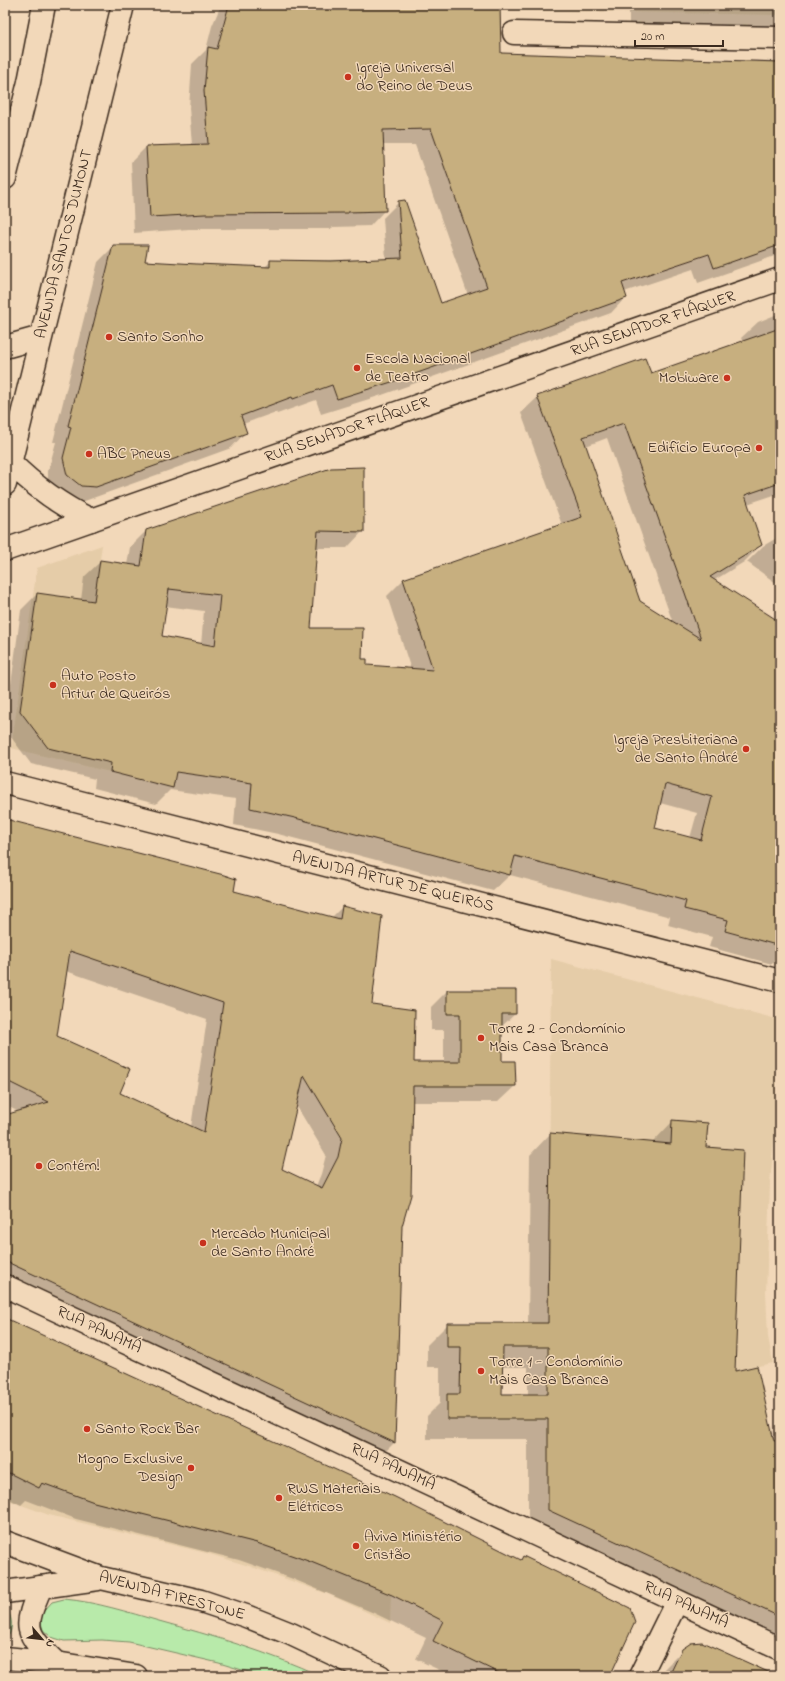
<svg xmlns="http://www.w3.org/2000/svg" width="785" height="1681" viewBox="0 0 785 1681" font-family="'Indie Flower',sans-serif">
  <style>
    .built { fill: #e5cca8 }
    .green { fill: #b8eaaa; stroke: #7a8a64 }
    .shadow { fill: #0003; fill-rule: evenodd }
    .building { fill: #c7af7f; stroke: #3b2a1e; fill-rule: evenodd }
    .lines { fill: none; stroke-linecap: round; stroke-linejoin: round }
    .street-casing { stroke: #3b2a1e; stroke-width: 25 }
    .secondary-casing { stroke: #3b2a1e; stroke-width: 25 }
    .primary-casing { stroke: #3b2a1e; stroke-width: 25 }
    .highway-casing { stroke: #3b2a1e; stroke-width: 25 }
    .street { stroke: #f2d8b9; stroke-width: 22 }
    .secondary { stroke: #f2d8b9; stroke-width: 22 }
    .primary { stroke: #f2d8b9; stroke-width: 22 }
    .highway { stroke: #f2d8b9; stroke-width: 22 }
    .poi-dot { fill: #c8321e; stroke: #f2d8b9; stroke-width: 1.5 }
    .labels { text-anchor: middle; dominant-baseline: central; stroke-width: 3; stroke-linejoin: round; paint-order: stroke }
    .poi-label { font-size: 16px; fill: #3b2a1e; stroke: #f2d8b9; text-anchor: start }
    .street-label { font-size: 16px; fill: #3b2a1e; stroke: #f2d8b9 }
  </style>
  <rect width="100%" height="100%" fill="#f2d8b9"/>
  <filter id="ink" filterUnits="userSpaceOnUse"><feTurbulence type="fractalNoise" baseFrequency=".025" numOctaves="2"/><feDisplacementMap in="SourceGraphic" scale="8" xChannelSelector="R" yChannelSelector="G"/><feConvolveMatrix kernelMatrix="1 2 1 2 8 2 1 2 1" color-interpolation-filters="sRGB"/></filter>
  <g filter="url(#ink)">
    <path class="built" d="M508 5H780V15L510 10H508Z
      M102 545 86 659 123 660 110 772 11 748 37 568Z
      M551 959 780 1020V1088L776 1115 770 1184 766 1292 768 1337 773 1363 609 1398 548 1351Z
      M5 1318 395 1497 390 1623 328 1594 249 1566 206 1553 49 1515 5 1499Z"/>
    <path class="green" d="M64 1599C97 1602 127 1612 159 1621 213 1636 269 1652 320 1676H262L219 1663 129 1642 102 1640 64 1641 51 1637 43 1630 41 1623 42 1613 52 1602Z
      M5 1611H8C12 1620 13 1626 9 1635L5 1636Z"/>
    <path class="shadow" d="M221 5H499L500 54 780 61V254L698 283 693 269 624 292 626 297 611 313 382 395 321 414 316 400 277 414 276 412 243 424 246 432 231 448 79 503 52 491 48 480V471L56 442H53L98 262 114 246 143 262 265 267 271 261 386 259 383 218 399 202 441 304 468 295 415 145H383L385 210 370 226 333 227 331 229H189L134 233 131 162 146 147 192 145 189 108 192 64 206 50 212 26Z
      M629 5H780V32L629 33Z
      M780 313V493L747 504 761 545 744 562 713 581 780 624V956L772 964 709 947 712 937 668 925 670 917 626 905 510 875 493 891 278 834 234 825 236 799 170 790 156 804 94 788 95 779 31 764 5 729 21 610 37 594 81 600 84 577 101 561 127 565 130 547 146 531 331 469 363 531 347 548H316L310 628 361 660 366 666 411 670 387 596 403 580 562 525 521 413 538 397 650 374 743 342 741 338 758 322ZM607 438 673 623 640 601 586 446ZM165 606 204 611 201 645 161 637ZM660 803 697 813 690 838 654 829Z
      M780 536V586L747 562 763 546Z
      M5 820 233 892 331 918 342 907 371 1005 413 1063H444V1030H431V1007L447 991 515 1014 501 1027V1062L515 1086 498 1102H412L401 1226 394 1443 378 1459 5 1285V1116L19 1112 5 1105ZM66 971 207 1019 191 1127 118 1094 56 1037ZM296 1105 326 1155 321 1174 316 1186 281 1170Z
      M673 1121 705 1148 734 1372 773 1442 780 1441V1648L528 1531V1439H427V1416L440 1403V1367H427V1345L448 1324H528L530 1155 550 1134 652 1143ZM502 1367H528V1395H501Z
      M5 1319 520 1561 523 1557 609 1676H452L416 1659 426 1638 374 1613 293 1579 239 1560 76 1519 26 1500 21 1505 5 1497Z
      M683 1650 775 1676H661L664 1669Z"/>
    <path class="building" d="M229 5H500L501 53 780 62V245L714 268 709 254 622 283 627 298 398 380 337 399 332 385 293 399 292 397 241 416 247 433 96 487 81 486 67 475 63 458 71 427 68 426 113 245H148L145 261 197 264 270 267V260L331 261 402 258 398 201 405 200 441 303 487 287 431 129 383 130 386 211 348 212V213L205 214 150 217 146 146 208 144 204 91 208 47 217 49Z
      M780 328V483L745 495 762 545 710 577 780 622V946L725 931 728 920 684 909 686 901 643 889 515 856 510 875 295 818 250 808 252 783 176 772 173 788 110 772 111 763 48 748 20 711 37 593 94 601 100 560 141 566 146 530 331 468 364 467V532L318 531 311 628H363L362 659H367V665L433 670 403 579 582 517 537 396 645 358 651 373ZM624 423 685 593 701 639 640 601 583 437ZM169 589 220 595 215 646 162 636ZM665 784 712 797 701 840 655 828Z
      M5 819 224 875 236 879 234 891 340 919 342 906 382 916 372 1004 415 1010 414 1062H460V1014H447V990H516V1014H502V1061H515L516 1086H413L411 1195 402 1226 395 1443 5 1261V1115L49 1102 5 1080ZM70 951 223 1003 204 1132 120 1093 130 1069 57 1036ZM304 1075 342 1138 338 1157 322 1188 282 1169Z
      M672 1120 708 1123 706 1147 743 1150 735 1371 757 1366 774 1441 780 1440V1617L548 1510V1419H447V1394H460L461 1347H447V1323H548L550 1133 671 1144ZM503 1347H548V1394H502Z
      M5 1318 395 1497 521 1560 523 1556 630 1608 635 1622 610 1676H505L433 1641 443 1621 392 1595 311 1562 257 1543 94 1502 42 1483 39 1488 5 1471Z
      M702 1642 777 1676H669L682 1649 691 1643Z"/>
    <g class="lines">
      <g class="street-casing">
        <path id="street" d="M514 33 780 38
          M5 1286 780 1649
          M640 1676 677 1601"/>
      </g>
      <g class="secondary-casing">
        <path id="secondary" d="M5 550 780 279
          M5 1542 101 1578 201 1601 246 1616 291 1634 380 1676
          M5 1658 56 1663 136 1676
          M56 1663C24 1632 23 1628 41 1587L98 1579"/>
      </g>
      <g class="primary-casing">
        <path id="primary" d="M5 783 780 981"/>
      </g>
      <g class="highway-casing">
        <path id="highway" d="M5 178 29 82 44 5
          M5 347 41 337
          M10 462C35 487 60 505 91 520
          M5 484 123 5
          M5 1592 41 1587"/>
      </g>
      <use href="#street" class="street"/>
      <use href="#secondary" class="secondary"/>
      <use href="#primary" class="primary"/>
      <use href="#highway" class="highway"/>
    </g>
  </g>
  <g class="poi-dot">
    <circle cx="348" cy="77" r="4"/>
    <circle cx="109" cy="337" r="4"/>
    <circle cx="357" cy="368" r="4"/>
    <circle cx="727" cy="378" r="4"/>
    <circle cx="759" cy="448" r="4"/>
    <circle cx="89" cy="454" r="4"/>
    <circle cx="53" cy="685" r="4"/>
    <circle cx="746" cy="749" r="4"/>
    <circle cx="481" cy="1038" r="4"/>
    <circle cx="39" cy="1166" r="4"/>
    <circle cx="203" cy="1243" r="4"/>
    <circle cx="481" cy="1371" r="4"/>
    <circle cx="87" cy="1429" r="4"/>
    <circle cx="191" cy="1468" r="4"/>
    <circle cx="279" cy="1498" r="4"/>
    <circle cx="356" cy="1546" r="4"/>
  </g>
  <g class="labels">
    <g class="poi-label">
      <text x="356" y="68">Igreja Universal<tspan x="356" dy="18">do Reino de Deus</tspan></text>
      <text x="117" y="337">Santo Sonho</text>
      <text x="365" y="359">Escola Nacional<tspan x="365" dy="18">de Teatro</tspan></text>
      <text x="719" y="378" text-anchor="end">Mobiware</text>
      <text x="751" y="448" text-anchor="end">Edifício Europa</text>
      <text x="97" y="454">ABC Pneus</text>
      <text x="61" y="676">Auto Posto<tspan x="61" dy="18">Artur de Queirós</tspan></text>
      <text x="738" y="740" text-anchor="end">Igreja Presbiteriana<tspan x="738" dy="18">de Santo André</tspan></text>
      <text x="489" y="1029">Torre 2 - Condomínio<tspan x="489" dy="18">Mais Casa Branca</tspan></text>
      <text x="47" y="1166">Contém!</text>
      <text x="211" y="1234">Mercado Municipal<tspan x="211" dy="18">de Santo André</tspan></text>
      <text x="489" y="1362">Torre 1 - Condomínio<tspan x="489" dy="18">Mais Casa Branca</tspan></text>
      <text x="95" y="1429">Santo Rock Bar</text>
      <text x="183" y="1459" text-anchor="end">Mogno Exclusive<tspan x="183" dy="18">Design</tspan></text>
      <text x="287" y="1489">RWS Materiais<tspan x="287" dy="18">Elétricos</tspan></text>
      <text x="364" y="1537">Aviva Ministério<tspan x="364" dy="18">Cristão</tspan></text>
    </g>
    <g class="street-label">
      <text transform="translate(64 244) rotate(-76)">AVENIDA SANTOS DUMONT</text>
      <text transform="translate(653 324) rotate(-19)">RUA SENADOR FLÁQUER</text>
      <text transform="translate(347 430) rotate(-19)">RUA SENADOR FLÁQUER</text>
      <text transform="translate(393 882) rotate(14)">AVENIDA ARTUR DE QUEIRÓS</text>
      <text transform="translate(99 1330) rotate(25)">RUA PANAMÁ</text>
      <text transform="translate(393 1467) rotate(25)">RUA PANAMÁ</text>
      <text transform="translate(172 1596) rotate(15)">AVENIDA FIRESTONE</text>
      <text transform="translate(686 1605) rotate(25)">RUA PANAMÁ</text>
    </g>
  </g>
  <rect width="785" height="1681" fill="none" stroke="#f2d8b9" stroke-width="20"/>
  <rect x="10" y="10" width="765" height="1661" fill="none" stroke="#3b2a1e" stroke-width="1.5" filter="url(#ink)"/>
  <g transform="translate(42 1639) rotate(118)" stroke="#f2d8b9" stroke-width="3" paint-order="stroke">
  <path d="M0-3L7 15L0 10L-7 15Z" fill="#3b2a1e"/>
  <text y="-6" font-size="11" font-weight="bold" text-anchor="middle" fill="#3b2a1e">N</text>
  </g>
  <path d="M635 40v6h88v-6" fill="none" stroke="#3b2a1e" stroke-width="2"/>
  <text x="641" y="40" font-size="12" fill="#3b2a1e" stroke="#f2d8b9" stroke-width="3" paint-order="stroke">20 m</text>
</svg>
